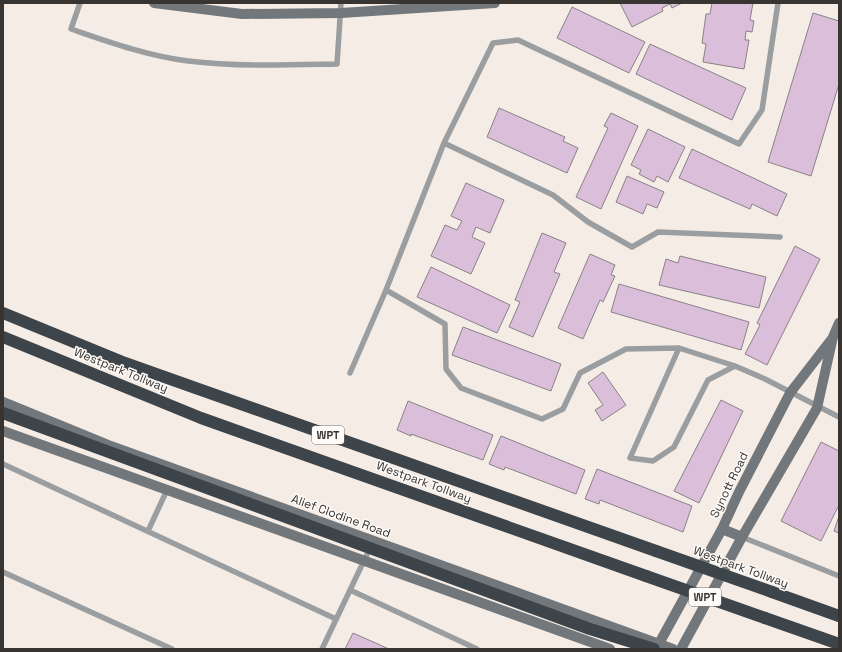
<svg xmlns="http://www.w3.org/2000/svg" width="842" height="652" viewBox="0 0 842 652" font-family="'Space Grotesk',sans-serif">
  <style>
    .building { fill: #dbbfda; stroke: #888187 }
    .lines { fill: none; stroke-linecap: round; stroke-linejoin: round }
    .lane { stroke: #9a9ea0; stroke-width: 5.5 }
    .secondary { stroke: #72777b; stroke-width: 10 }
    .highway { stroke: #3e454a; stroke-width: 12 }
    .highway-bridge { stroke: #3e454a; stroke-width: 12 }
    .labels { text-anchor: middle; dominant-baseline: central; stroke-width: 3; stroke-linejoin: round; paint-order: stroke }
    .shield { fill: #fefbf8; stroke: #73706d; stroke-width: 1 }
    .shield-label { font-size: 11px; font-weight: bold; fill: #373431 }
    .street-label { font-size: 12px; fill: #373431; stroke: #fefbf8 }
  </style>
  <rect width="100%" height="100%" fill="#f5ede5"/>
  <path class="building" d="M620 3H682L672 8 670 4 662 8 663 11 632 27Z
    M712 3H753L750 20 754 21 752 32 746 31 745 40H749L744 69 703 62 706 44 702 43 706 14H710Z
    M572 7 645 42 629 73 557 38Z
    M813 13 839 21V84L811 176 768 162Z
    M650 44 746 88 732 120 636 74Z
    M499 108 565 137 563 141 578 148 567 173 487 137Z
    M611 113 638 126 601 209 576 197 608 128 604 126Z
    M648 129 685 147 668 182 657 176 654 182 639 174 641 170 631 165Z
    M692 149 787 194 777 216 752 204 750 209 679 178Z
    M627 176 664 192 657 208 647 204 643 214 616 202Z
    M466 183 504 200 490 233 476 227 472 237 485 243 471 274 431 256 445 225 457 230 462 221 451 216Z
    M542 233 566 243 554 272 560 274 533 337 509 327 520 302 515 300Z
    M795 246 820 259 767 365 745 354 760 325 757 323Z
    M590 254 615 265 611 275 615 276 603 302 600 300 583 339 558 328Z
    M680 256 766 277 759 308 659 285 666 259 678 263Z
    M431 267 510 305 497 333 417 297Z
    M619 284 749 322 741 350 611 312Z
    M463 327 561 364 551 391 452 355Z
    M603 372 626 405 602 421 595 410 603 405 588 383Z
    M721 400 743 411 699 503 674 491Z
    M408 401 493 435 483 460 411 434V436L397 430Z
    M501 436 585 470 576 494 505 467 504 470 489 464Z
    M821 442 839 451V505L821 541 781 521Z
    M597 469 692 506 683 532 600 500 599 504 585 499Z
    M839 516V533L834 531Z
    M353 633 389 649H345Z"/>
  <g class="lines">
    <path class="lane" d="M80 3 71 29C109 42 148 56 188 61 238 67 288 65 337 64L341 3
      M444 143 553 195 588 222 632 247 658 232 780 237
      M386 290 445 324 446 369 461 388 542 419 563 409 580 373 626 349 679 348 735 366 765 379 839 417
      M679 348 630 458 653 461 674 447 708 380 735 366
      M350 373 386 290 444 143 493 43 518 40 739 144 762 110 778 3
      M3 464 336 619
      M148 531 167 490
      M742 537 839 576
      M3 572 172 649
      M350 590 477 649
      M322 649 370 548"/>
    <path class="secondary" d="M154 3 242 14 341 13 495 3
      M3 402 108 445 673 649
      M3 431 610 649
      M722 529 742 537
      M656 649 722 529 739 492 790 393 831 340
      M681 649 742 537 817 408 833 337 839 323"/>
    <path class="highway" d="M3 313 125 363 656 551
      M3 337 201 418 646 576
      M772 592 839 616
      M765 618 839 644"/>
    <path class="highway-bridge" d="M3 413 590 629 654 649
      M656 551 772 592
      M646 576 765 618"/>
  </g>
  <g class="labels">
    <g class="shield">
      <rect x="312" y="426" width="32" height="18" rx="3"/>
      <rect x="689" y="588" width="32" height="18" rx="3"/>
    </g>
    <g class="shield-label">
      <text x="328" y="435">WPT</text>
      <text x="705" y="597">WPT</text>
    </g>
    <g class="street-label">
      <text transform="translate(121 370) rotate(22)">Westpark Tollway</text>
      <text transform="translate(424 482) rotate(20)">Westpark Tollway</text>
      <text transform="translate(729 485) rotate(-64)">Synott Road</text>
      <text transform="translate(341 516) rotate(20)">Alief Clodine Road</text>
      <text transform="translate(741 567) rotate(20)">Westpark Tollway</text>
    </g>
  </g>
  <rect width="842" height="652" fill="none" stroke="#373431" stroke-width="8"/>
</svg>
